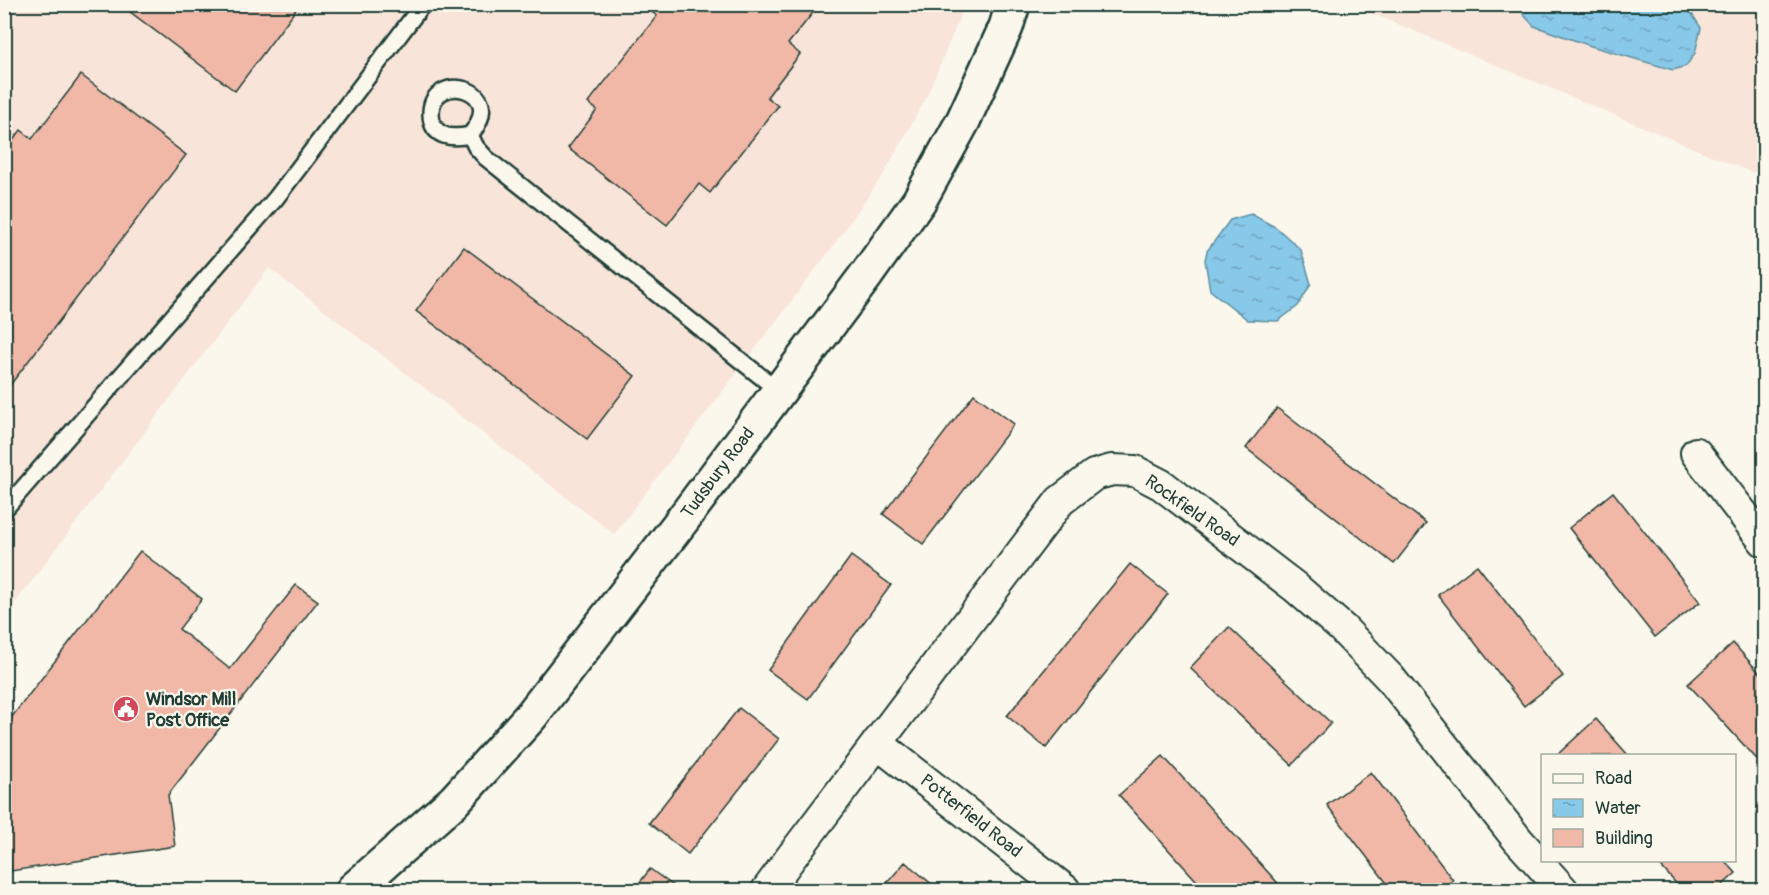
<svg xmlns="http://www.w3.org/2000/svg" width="1769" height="895" viewBox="0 0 1769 895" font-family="Pangolin,sans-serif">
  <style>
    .built { fill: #f8e4d8 }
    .water { fill: url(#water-ripples); stroke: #5e90a1; stroke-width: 1.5 }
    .building { fill: #f1b8a8; stroke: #1f3d34; stroke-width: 1.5 }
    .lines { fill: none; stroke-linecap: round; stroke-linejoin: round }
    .service-casing { stroke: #1f3d34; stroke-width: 20 }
    .minor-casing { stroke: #1f3d34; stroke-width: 34 }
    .tertiary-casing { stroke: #1f3d34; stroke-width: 38 }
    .service { stroke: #fbf7ec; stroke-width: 15 }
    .minor { stroke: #fbf7ec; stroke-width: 30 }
    .tertiary { stroke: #fbf7ec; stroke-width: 33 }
    .labels { text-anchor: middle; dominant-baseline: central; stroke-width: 4.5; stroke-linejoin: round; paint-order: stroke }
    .street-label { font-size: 18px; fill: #1f3d34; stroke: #fbf7ec }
    .poi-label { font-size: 18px; font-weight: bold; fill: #1f3d34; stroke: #fbf7ec; text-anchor: start }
  </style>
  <defs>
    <pattern id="water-ripples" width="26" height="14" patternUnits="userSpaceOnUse" patternTransform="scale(1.5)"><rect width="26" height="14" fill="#88c8e9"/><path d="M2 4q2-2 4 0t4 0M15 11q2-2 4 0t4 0" fill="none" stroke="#6fa4be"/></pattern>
  </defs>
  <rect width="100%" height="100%" fill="#fbf7ec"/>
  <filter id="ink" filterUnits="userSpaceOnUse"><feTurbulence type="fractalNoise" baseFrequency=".0167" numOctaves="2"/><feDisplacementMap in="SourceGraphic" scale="12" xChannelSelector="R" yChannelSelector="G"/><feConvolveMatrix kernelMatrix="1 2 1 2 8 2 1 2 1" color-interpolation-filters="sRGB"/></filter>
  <g filter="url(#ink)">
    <path class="built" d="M5 5H965L925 100 883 175 831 249 614 534 269 268 5 616Z
      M1352 5H1764V154L1753 173Z"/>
    <path class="water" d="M1525 5H1677L1692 14 1701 28 1695 53 1686 66 1673 70 1591 46 1534 26 1523 14Z
      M1251 214 1277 228 1301 250 1311 284 1298 306 1278 321 1248 320 1210 290 1205 260 1207 251 1230 220Z"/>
    <path class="building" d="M128 4H300L235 91 129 11Z
      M645 4H820L788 44 800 54 767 97 778 106 710 193 699 184 667 225 568 148 597 110 588 103 657 16 644 6Z
      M81 75 186 155 4 393V152L21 130 32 139Z
      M464 247 635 376 587 439 416 311Z
      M974 394 1014 424 923 544 883 514Z
      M1277 408 1426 523 1394 564 1246 448Z
      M1613 492 1700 602 1655 637 1569 528Z
      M140 551 202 599 179 629 230 669 296 585 318 601 168 795 175 846 11 871 4 828V727Z
      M851 556 891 585 808 699 768 670Z
      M1130 564 1168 594 1046 748 1007 716Z
      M1477 565 1563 676 1524 706 1438 595Z
      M1229 627 1331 723 1292 765 1190 668Z
      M1733 643 1764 678V767L1688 684Z
      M739 708 779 739 688 854 649 823Z
      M1596 719 1629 756H1560L1558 754Z
      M1163 756 1284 890H1205L1119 795Z
      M1371 772 1453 880 1439 890H1392L1327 805Z
      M1655 860H1724L1736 873 1717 890H1682Z
      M905 862 939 890H881Z
      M650 869 679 890H634Z"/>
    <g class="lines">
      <g class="service-casing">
        <path id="service" d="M470 135C452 139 432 138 431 115 429 69 511 87 470 135L476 147 486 158 779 391
          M4 510 276 198 423 4"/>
      </g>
      <g class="minor-casing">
        <path id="minor" d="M1696 453 1764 541
          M877 743 1065 890
          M767 890 792 856 1060 501 1094 475 1112 470 1135 471 1162 485 1295 587 1342 628 1391 679 1518 840 1563 890"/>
      </g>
      <g class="tertiary-casing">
        <path id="tertiary" d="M353 890 454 801 531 716 680 523 867 274 919 201 963 121 1006 27 1013 4"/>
      </g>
      <use href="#service" class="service"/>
      <use href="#minor" class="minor"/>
      <use href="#tertiary" class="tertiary"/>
    </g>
  </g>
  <defs>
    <g id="civic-disc" transform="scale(1.35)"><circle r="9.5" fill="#d1495b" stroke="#fbf7ec"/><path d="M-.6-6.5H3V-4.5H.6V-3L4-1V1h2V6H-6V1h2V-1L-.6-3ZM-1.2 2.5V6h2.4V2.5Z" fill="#fff"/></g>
  </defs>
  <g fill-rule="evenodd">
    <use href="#civic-disc" x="126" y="709"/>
  </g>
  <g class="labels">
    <g class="street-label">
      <text transform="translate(718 473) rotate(-53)">Tudsbury Road</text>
      <text transform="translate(1192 511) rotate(35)">Rockfield Road</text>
      <text transform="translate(971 816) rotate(38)">Potterfield Road</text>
    </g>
    <g class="poi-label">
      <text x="146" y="699">Windsor Mill<tspan x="146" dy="21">Post Office</tspan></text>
    </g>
  </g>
  <rect width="1769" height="895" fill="none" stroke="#fbf7ec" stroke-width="24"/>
  <rect x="12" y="12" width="1745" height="871" fill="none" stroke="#1f3d34" stroke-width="2" filter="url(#ink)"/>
  <rect x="1541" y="754" width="195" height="108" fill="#fbf7ec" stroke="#a3ada2" stroke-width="1.5"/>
  <rect x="1553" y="774" width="30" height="9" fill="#fbf7ec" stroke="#a3ada2" stroke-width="1.5"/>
  <text x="1595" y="784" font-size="18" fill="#1f3d34">Road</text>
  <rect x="1553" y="799" width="30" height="18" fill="url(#water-ripples)" stroke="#a3ada2" stroke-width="1.5"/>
  <text x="1595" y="814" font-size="18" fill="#1f3d34">Water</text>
  <rect x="1553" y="829" width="30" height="18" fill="#f1b8a8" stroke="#a3ada2" stroke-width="1.5"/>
  <text x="1595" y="844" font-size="18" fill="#1f3d34">Building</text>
</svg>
